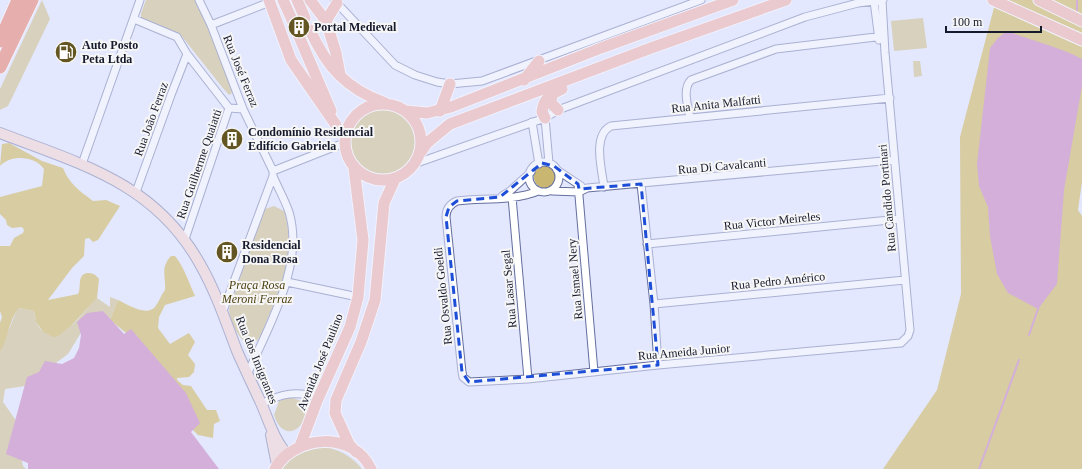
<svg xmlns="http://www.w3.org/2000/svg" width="1082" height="469" viewBox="0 0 1082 469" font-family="'Times New Roman',serif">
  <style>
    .green { fill: #c9b670 }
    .forest { fill: #c9aa33 }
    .water { fill: #bf6cb0 }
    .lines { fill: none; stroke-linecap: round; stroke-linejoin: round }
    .stream { stroke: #bf6cb0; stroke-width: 2 }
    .street-casing { stroke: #656f9e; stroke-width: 9 }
    .secondary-casing { stroke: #656f9e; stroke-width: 12 }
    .primary-casing { stroke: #fff; stroke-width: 13 }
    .highway-casing { stroke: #fff; stroke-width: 15 }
    .street { stroke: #fff; stroke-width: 7 }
    .secondary { stroke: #f8d3ca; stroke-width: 10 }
    .primary { stroke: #f2a695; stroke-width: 11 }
    .highway { stroke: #e96b4f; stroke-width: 13 }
    .marked { fill: none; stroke: #1d4ed8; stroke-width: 3; stroke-dasharray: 8 5; stroke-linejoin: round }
    .labels { text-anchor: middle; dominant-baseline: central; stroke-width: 4; stroke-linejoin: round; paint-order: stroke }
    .poi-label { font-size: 12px; font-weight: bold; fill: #15192c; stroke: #f6f6f6; text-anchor: start }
    .street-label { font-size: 12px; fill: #15192c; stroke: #f6f6f6 }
    .park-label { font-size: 12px; font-style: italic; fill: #4d4111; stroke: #f6f6f6 }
  </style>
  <rect width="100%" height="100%" fill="#e3e8fe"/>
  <path class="green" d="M42 0 50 19 8 106 0 110V89Z
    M146 0H196L210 31 233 90 231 94 229 95 222 87 180 34 141 18V13Z
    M923 18 927 48 894 51 891 21Z
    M913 61H920L922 76 914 77Z
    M349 141a34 34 0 1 1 68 0a34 34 0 1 1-68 0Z
    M534 177a11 11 0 1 1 22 0a11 11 0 1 1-22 0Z
    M274 206 284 211C296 247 282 287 267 320 264 328 262 337 255 342L247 343C238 339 229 319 229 309L262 215 265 209Z
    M110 297 118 300 110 320 90 318 68 354 25 386 5 389 3 402 17 422 20 453 23 466 26 469H0V352L16 312 19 308 34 311C35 321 38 330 47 334 65 342 85 309 97 298L110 307Z
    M291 397 306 403C310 427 284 446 274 415L279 401Z
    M326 447C341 451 352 456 362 469H282C293 454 308 449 326 447Z"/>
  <path class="forest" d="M996 0H1082V182L1078 210 1082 216V469H883L937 390 961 294 960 137Z
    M9 143 42 161 63 168C69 184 80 191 93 201L106 200 120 206 98 240 93 242 89 238 85 239 84 256 72 268 48 300 78 294C82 288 76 274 88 273 93 273 96 275 99 279L97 298 70 327 58 336 53 337 43 332 36 322 34 311 19 308C8 321 9 338 0 352V323L2 317 0 311V246H10L14 238 23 233 24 230 22 227 12 228 7 225 6 220 0 214V197L42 186 44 169C35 156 11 154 0 166L2 144Z
    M171 256H175C184 267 189 283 195 296L165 305 159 317 158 328 170 344 189 333 195 342 188 355 195 364 194 372 189 377 177 378V380L183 385 191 386 207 410H216L220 421 214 424 213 438 198 435 193 430 140 344 110 320 118 300C127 304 146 317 155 307 159 302 161 295 165 290 166 276 160 268 171 256Z"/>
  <path class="water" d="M1007 31C1032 41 1058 46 1082 59V86L1064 190 1057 284 1038 309 1008 293 997 274 990 236 988 207 979 186 977 164 990 48 998 38Z
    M103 311 124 334 131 329 186 393 200 423 191 432 219 469H28V463L6 454 27 377 39 372 45 361 62 364 74 358 79 348 81 335 77 322 87 313Z"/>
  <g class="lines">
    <path class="stream" d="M1077 10V0
      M1029 335 1039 306
      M979 469 1019 360"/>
    <g class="street-casing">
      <path id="street" d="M199 0 211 25 243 109 273 171V176C278 188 285 200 289 212 305 265 268 327 247 375
        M335 1 395 65 415 75 437 82 450 84 482 81 701 0
        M874 1 879 40
        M134 19 177 37 187 54 229 108
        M211 25 270 2
        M545 118 549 163
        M690 118C688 106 682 89 691 80L776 49 884 36
        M532 122 539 164
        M529 177a15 15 0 1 1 30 0a15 15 0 1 1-30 0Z
        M417 163 545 118 558 110 805 17 858 3 883 0
        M82 164 140 0
        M557 170 581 186
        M273 171 344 143
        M578 184 594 372
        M641 184 654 304 658 365
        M604 187C602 170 592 135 611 126L890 98
        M538 191C515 201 483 198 457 201 450 204 446 209 446 217L462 372 463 377 469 382 528 379 658 365 901 343 908 336 910 330 885 53 882 0
        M552 191 579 192 587 188 894 160
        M136 192 171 95 187 54
        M502 196 510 191 531 172
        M512 197 528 379
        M185 239 229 108 243 109
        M647 244 900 219
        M287 282 358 297
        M654 304 905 280
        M223 311 273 176
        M261 404C283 393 295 391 319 397"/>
    </g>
    <g class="secondary-casing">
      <path id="secondary" d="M0 133C81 164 155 183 200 264 216 292 226 322 237 351 245 369 253 386 261 403 269 421 274 440 287 454
        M271 435 277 465"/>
    </g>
    <g class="primary-casing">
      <path id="primary" d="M269 0 291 60 336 125
        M283 0 293 22
        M297 0 305 18
        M310 0 326 21 336 53 340 75
        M993 0 1082 40
        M1039 0 1082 21
        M326 21 337 3
        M310 30C327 67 345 88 385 103
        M298 34 331 111
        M524 80 539 61
        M552 93 551 103 558 110
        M345 142a38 38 0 1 1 76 0a38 38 0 1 1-76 0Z
        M406 111 427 113 451 107 601 48 733 0
        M440 111 450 84
        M545 118 542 112C543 99 551 94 562 89
        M421 152 427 143 450 124 651 48 786 0
        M300 446 317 401 350 327 358 297 363 240 354 168
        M356 452 349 444 335 413 336 400 361 342 375 300 384 203 395 179
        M275 469C294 435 353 430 371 469"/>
    </g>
    <g class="highway-casing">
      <path id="highway" d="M0 41 18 0
        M0 67 32 0"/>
    </g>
    <use href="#street" class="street"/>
    <use href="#secondary" class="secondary"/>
    <use href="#primary" class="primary"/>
    <use href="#highway" class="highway"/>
  </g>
  <path d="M0 0H1082V469H0ZM542 163 554 166 578 184 579 189 641 184 658 365 469 382 462 372 446 217 449 207 457 201 500 197Z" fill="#e3e8fe" fill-opacity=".55" fill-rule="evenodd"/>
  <path class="marked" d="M542 163 554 166 578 184 579 189 641 184 658 365 469 382 462 372 446 217 449 207 457 201 500 197Z"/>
  <defs>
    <g id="building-disc" transform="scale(1.15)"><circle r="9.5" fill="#645622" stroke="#f6f6f6"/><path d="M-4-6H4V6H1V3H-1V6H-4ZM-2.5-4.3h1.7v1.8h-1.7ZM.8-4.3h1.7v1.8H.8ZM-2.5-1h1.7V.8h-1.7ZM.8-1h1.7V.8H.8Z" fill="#fff"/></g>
    <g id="fuel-disc" transform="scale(1.15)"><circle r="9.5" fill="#645622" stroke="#f6f6f6"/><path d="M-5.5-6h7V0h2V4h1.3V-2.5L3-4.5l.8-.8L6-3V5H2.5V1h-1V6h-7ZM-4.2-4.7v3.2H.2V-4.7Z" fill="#fff"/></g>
  </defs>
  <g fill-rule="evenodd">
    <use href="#building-disc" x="299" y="27"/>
    <use href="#fuel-disc" x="66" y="52"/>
    <use href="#building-disc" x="232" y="139"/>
    <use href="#building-disc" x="227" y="252"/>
  </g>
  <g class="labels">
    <g class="poi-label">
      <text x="314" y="27">Portal Medieval</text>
      <text x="82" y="45">Auto Posto<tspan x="82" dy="14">Peta Ltda</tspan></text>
      <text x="248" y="132">Condomínio Residencial<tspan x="248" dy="14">Edifício Gabriela</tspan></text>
      <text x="242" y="245">Residencial<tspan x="242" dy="14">Dona Rosa</tspan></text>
    </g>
    <g class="street-label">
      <text transform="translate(241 71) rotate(68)">Rua José Ferraz</text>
      <text transform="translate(716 104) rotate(-6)">Rua Anita Malfatti</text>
      <text transform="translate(151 119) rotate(-70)">Rua João Ferraz</text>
      <text transform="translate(199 164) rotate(-71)">Rua Guilherme Quaiatti</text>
      <text transform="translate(722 166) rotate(-5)">Rua Di Cavalcanti</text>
      <text transform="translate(887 198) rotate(-95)">Rua Candido Portinari</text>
      <text transform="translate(772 221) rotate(-6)">Rua Victor Meireles</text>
      <text transform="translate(575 279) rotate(-95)">Rua Ismael Nery</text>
      <text transform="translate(778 281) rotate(-6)">Rua Pedro Américo</text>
      <text transform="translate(509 289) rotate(-95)">Rua Lasar Segal</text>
      <text transform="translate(443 296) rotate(-96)">Rua Osvaldo Goeldi</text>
      <text transform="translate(684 352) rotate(-5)">Rua Ameida Junior</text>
      <text transform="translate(257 360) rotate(68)">Rua dos Imigrantes</text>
      <text transform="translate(320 362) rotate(-68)">Avenida José Paulino</text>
    </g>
    <g class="park-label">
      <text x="257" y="285">Praça Rosa<tspan x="257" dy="14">Meroni Ferraz</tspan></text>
    </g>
  </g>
  <path d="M946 26v6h95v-6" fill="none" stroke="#15192c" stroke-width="2"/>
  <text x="952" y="26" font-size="12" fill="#15192c" stroke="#f6f6f6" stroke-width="3" paint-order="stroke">100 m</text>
</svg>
